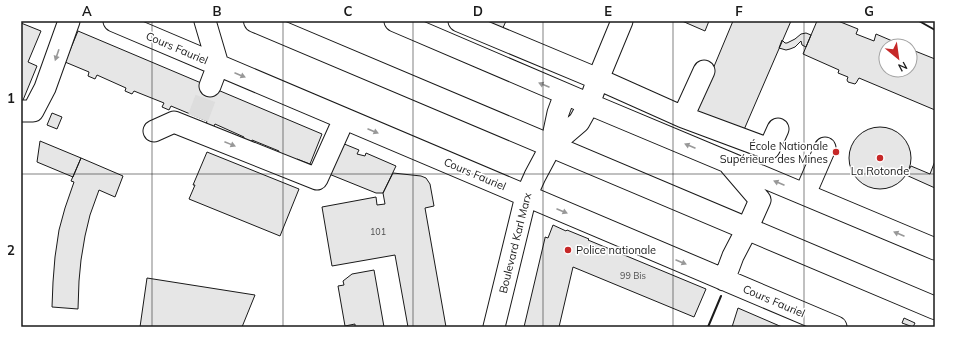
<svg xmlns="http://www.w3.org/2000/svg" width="956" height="348" viewBox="0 0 956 348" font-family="Mulish,sans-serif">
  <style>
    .building { fill: #e6e6e6; stroke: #1a1a1a }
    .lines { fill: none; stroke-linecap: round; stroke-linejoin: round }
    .minor-tunnel { stroke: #ddd; stroke-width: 21; stroke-dasharray: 21 10; stroke-linecap: butt }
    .minor-casing { stroke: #1a1a1a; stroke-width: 23 }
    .major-casing { stroke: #1a1a1a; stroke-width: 24 }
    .minor { stroke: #fff; stroke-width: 21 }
    .major { stroke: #fff; stroke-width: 22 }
    .wall { stroke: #1a1a1a; stroke-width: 2 }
    .oneway { fill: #989898 }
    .grid { fill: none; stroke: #1a1a1a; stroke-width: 1; stroke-opacity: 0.55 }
    .poi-dot { fill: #c62828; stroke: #fff; stroke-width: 1.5 }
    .labels { text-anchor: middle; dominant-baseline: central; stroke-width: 3; stroke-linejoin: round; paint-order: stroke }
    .number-label { font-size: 9px; fill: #4d4d4d }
    .street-label { font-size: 11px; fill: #1a1a1a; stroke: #fff }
    .poi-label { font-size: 11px; fill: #1a1a1a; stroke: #fff; text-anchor: end }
    .neatline { fill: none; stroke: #1a1a1a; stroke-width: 1.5 }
    .grid-label { font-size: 13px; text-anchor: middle; font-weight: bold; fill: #1a1a1a }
  </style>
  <rect width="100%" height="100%" fill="#fff"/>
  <path class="building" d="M480 21H506L502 30Z
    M682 21H709L705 31Z
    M733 21H791L743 132 695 112Z
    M817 21H838L858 29 856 34 874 41 876 34 904 46H886V70H910V49L935 59V110L859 78 856 83 855 84 848 82 847 80 848 77 838 73 839 70 803 54Z
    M21 23 41 31 28 62 37 66 21 105Z
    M78 31 322 134 310 164 297 159 295 164 277 156 279 151 252 140 250 144 243 141 244 137 215 124 213 128 206 125 207 121 171 106 169 110 162 107 164 103 134 91 132 94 125 91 126 88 97 75 95 79 88 76 89 72 65 62Z
    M806 33 811 35 806 47 802 45 801 41 795 47 790 49 786 50 779 48 782 40 785 43H787L795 39 801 34Z
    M52 113 62 117 57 129 47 125Z
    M849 158a31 31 0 1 1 62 0a31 31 0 1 1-62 0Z
    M40 141 81 158 73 177 37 162Z
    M337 141 359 150 357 154 365 156 366 153 396 166 383 193H376L324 172Z
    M207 152 299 189 280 236 189 199 195 185H193Z
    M81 158 123 176 115 197 99 190 90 215 85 236 81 260 79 281 78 309 52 307 53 282 55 257 59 230 65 208 74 182 71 181Z
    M935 161V188L906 175 911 166 930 174Z
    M393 173 421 176 426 178 430 184 434 206 425 208 446 327H408L395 255 332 266 322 207 376 197 377 205 385 204 383 193Z
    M553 225 566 231 567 230 589 239 588 240 706 289 694 317 573 267 559 327H524L545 238V237L548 238Z
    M374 270 384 327H355V324L345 326 338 286 344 285 343 281 352 274Z
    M147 278 255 295 242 327H140Z
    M738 308 782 327H732Z
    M904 318 915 323 913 327 902 323Z"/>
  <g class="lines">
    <path class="minor-tunnel" d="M198 118 210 86"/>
    <g class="minor-casing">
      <path id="minor" d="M114 21 836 327
        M205 21 218 65 210 86
        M395 21 589 104 935 249
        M459 21 598 79 683 117 704 71
        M21 111H33L45 88 69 21
        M683 117 769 149 778 129
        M154 131 174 122 317 179 344 119
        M551 146 579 122 589 104 598 79 622 21
        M805 194 825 148
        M724 280 733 256 747 229 760 200 730 165
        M494 327 526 196 535 176 551 146 558 113 565 94"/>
    </g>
    <g class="major-casing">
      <path id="major" d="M255 21 935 308"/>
    </g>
    <use href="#minor" class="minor"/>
    <use href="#major" class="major"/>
    <path class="wall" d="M919 21 935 30
      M708 327 721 296"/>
  </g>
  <defs><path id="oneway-solid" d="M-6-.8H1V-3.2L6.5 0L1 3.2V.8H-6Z"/></defs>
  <g class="oneway">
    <use href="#oneway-solid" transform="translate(57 55) rotate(109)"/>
    <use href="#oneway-solid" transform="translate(240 75) rotate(23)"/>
    <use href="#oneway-solid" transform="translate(544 85) rotate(-157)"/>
    <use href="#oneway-solid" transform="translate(373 131) rotate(23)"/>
    <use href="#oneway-solid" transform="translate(230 144) rotate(22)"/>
    <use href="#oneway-solid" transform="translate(690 146) rotate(-157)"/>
    <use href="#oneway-solid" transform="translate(779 183) rotate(-157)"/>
    <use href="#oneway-solid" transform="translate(562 211) rotate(23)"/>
    <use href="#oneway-solid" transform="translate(899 234) rotate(-157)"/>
    <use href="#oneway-solid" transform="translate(681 262) rotate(23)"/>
  </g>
  <path class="grid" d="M152 21V327M283 21V327M413 21V327M543 21V327M673 21V327M804 21V327M21 174H935"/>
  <g class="poi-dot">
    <circle cx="836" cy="152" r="4"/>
    <circle cx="880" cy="158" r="4"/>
    <circle cx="568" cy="250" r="4"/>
  </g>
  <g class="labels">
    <g class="number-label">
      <text x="378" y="231">101</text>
      <text x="633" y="275">99 Bis</text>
    </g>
    <g class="street-label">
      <text transform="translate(177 48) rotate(23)">Cours Fauriel</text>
      <text transform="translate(475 174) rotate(23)">Cours Fauriel</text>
      <text transform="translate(515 243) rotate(-76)">Boulevard Karl Marx</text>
      <text transform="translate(774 301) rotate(23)">Cours Fauriel</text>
    </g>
    <g class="poi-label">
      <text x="828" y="146">École Nationale<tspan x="828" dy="13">Supérieure des Mines</tspan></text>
      <text x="880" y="171" text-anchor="middle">La Rotonde</text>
      <text x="576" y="250" text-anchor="start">Police nationale</text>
    </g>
  </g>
  <rect width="956" height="348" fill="none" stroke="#ffffff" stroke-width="44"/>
  <g transform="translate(898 58) rotate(151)"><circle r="19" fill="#ffffff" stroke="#a3a3a3"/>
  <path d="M0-3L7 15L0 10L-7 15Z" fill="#c62828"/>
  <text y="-6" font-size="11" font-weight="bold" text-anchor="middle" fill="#1a1a1a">N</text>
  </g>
  <rect x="22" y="22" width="912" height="304" class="neatline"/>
  <g class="grid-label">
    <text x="87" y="16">A</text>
    <text x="217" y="16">B</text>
    <text x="348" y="16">C</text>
    <text x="478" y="16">D</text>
    <text x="608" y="16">E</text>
    <text x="739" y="16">F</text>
    <text x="869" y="16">G</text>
    <text x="11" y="103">1</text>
    <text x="11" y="255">2</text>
  </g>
</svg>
